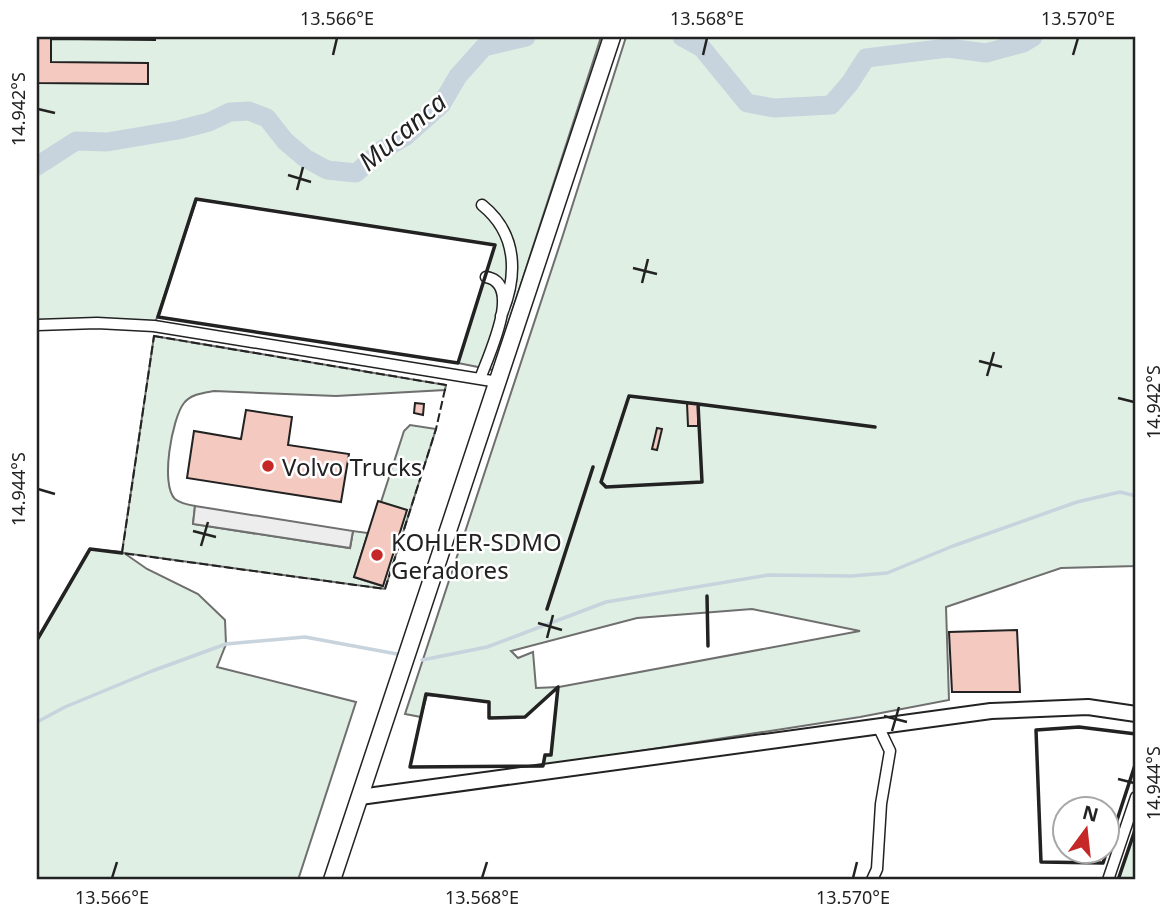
<svg xmlns="http://www.w3.org/2000/svg" width="1173" height="917" viewBox="0 0 1173 917" font-family="'Noto Sans',sans-serif">
  <style>
    .green { fill: #e0efe3; stroke: #6f6f6f; stroke-width: 2; fill-rule: evenodd }
    .parking { fill: #ededed; stroke: #6f6f6f; stroke-width: 2 }
    .lines { fill: none; stroke-linecap: round; stroke-linejoin: round }
    .stream { stroke: #c7d3dd; stroke-width: 3.5 }
    .river { stroke: #c7d3dd; stroke-width: 19 }
    .building { fill: #f3c9c0; stroke: #222; stroke-width: 2 }
    .street-casing { stroke: #222; stroke-width: 13 }
    .secondary-casing { stroke: #222; stroke-width: 18 }
    .primary-casing { stroke: #222; stroke-width: 19 }
    .street { stroke: #fff; stroke-width: 10 }
    .secondary { stroke: #fff; stroke-width: 14 }
    .primary { stroke: #fff; stroke-width: 16 }
    .fence { stroke: #222; stroke-width: 2; stroke-dasharray: 9 3.5; stroke-linecap: butt }
    .wall { stroke: #222; stroke-width: 3.5 }
    .ticks { fill: none; stroke: #222; stroke-width: 2.5 }
    .poi-dot { fill: #c62828; stroke: #fff; stroke-width: 2.5 }
    .labels { text-anchor: middle; dominant-baseline: central; stroke-width: 5; stroke-linejoin: round; paint-order: stroke }
    .poi-label { font-size: 24px; fill: #222; stroke: #fff; text-anchor: start }
    .water-label { font-size: 26px; font-style: italic; fill: #222; stroke: #fff }
    .neatline { fill: none; stroke: #222; stroke-width: 2.5 }
    .ticks-label { font-size: 18px; text-anchor: middle; fill: #222 }
  </style>
  <rect width="100%" height="100%" fill="#fff"/>
  <path class="green" d="M37 37H601L493 370 458 363 495 245 197 199 154 326 37 325Z
    M626 37H1136V566L1061 568 946 607 949 700 860 717 543 766 545 755H551L558 687 525 717 489 718V702L427 695 421 717 405 714 562 238ZM752 609 860 631 559 687 536 688 533 652 518 658 511 651 637 618Z
    M154 336 446 385 445 390 336 396 214 391C203 393 191 394 184 403 172 418 160 485 175 499 180 503 189 505 195 506L193 524 350 548 353 531 368 533 354 577 382 586 381 502 404 431 410 425 436 429 385 589 124 553 147 569 198 594 225 620 226 644 217 667 356 702 298 880H37V640L90 549 122 552Z
    M1136 827V880H1118Z"/>
  <path class="parking" d="M195 506 353 531 350 548 193 524Z"/>
  <g class="lines">
    <path class="stream" d="M422 660 487 647 606 602 768 575 852 576 887 573 953 546 1077 502 1120 492 1136 496
      M37 722 65 707 152 671 226 644 305 637 397 654"/>
    <path class="river" d="M682 37 702 48 747 103 774 108 831 105 850 83 866 58 948 48 986 53 1023 43 1033 37
      M37 166 76 141 107 142 178 130 209 122 230 112 249 111 267 118 285 141 305 158 327 170 356 173 382 150 406 136 441 105 458 76 484 47 526 37"/>
  </g>
  <path class="building" d="M37 37H155V40L51 39V62L148 63V84L37 83Z
    M415 403 424 404 423 415 414 413Z
    M687 403 698 404V426H688Z
    M246 410 292 417 288 445 349 454 341 502 187 478 194 431 241 439Z
    M657 428 662 429 657 450 652 449Z
    M378 501 407 510 383 586 354 577Z
    M1017 630 1020 692H952L949 632Z"/>
  <g class="lines">
    <g class="street-casing">
      <path id="street" d="M482 205C518 234 518 276 501 316
        M37 325 97 323 154 326 498 382
        M480 379C488 356 524 283 486 277
        M872 880 877 869 881 804 890 751 878 726
        M1108 880 1136 797"/>
    </g>
    <g class="secondary-casing">
      <path id="secondary" d="M360 797 991 711 1088 707 1136 714"/>
    </g>
    <g class="primary-casing">
      <path id="primary" d="M332 880 612 37"/>
    </g>
    <use href="#street" class="street"/>
    <use href="#secondary" class="secondary"/>
    <use href="#primary" class="primary"/>
    <path class="fence" d="M154 336 446 385 436 429 385 589 122 553Z"/>
    <path class="wall" d="M196 199 495 245 458 363 158 317Z
      M629 396 698 404 702 482 606 487 601 482Z
      M698 404 875 427
      M707 596 708 646
      M547 609 593 467
      M37 640 90 549 122 553
      M558 687 551 755H545L543 766 410 767 426 694 489 702V718L525 717Z
      M1136 734 1079 727 1036 730 1041 862 1103 863 1136 762
      M1118 880 1136 827"/>
  </g>
  <path class="ticks" d="M333 55 337 38M703 55 707 38M1073 55 1078 38M38 109 55 113M288 175 311 182M297 190 303 167M633 268 657 274M642 283 648 259M979 361 1002 367M987 376 994 352M1118 398 1134 402M38 489 55 494M193 531 216 537M201 546 208 522M538 623 562 630M547 638 553 615M884 716 907 722M892 731 899 707M1118 779 1134 783M112 878 117 862M482 878 487 862M853 878 857 862"/>
  <g class="poi-dot">
    <circle cx="268" cy="466" r="7"/>
    <circle cx="377" cy="555" r="7"/>
  </g>
  <g class="labels">
    <g class="poi-label">
      <text x="282" y="466">Volvo Trucks</text>
      <text x="391" y="541">KOHLER-SDMO<tspan x="391" dy="28">Geradores</tspan></text>
    </g>
    <g class="water-label">
      <text transform="translate(402 131) rotate(-40)">Mucanca</text>
    </g>
  </g>
  <rect width="1173" height="917" fill="none" stroke="#ffffff" stroke-width="77"/>
  <g transform="translate(1086 830) rotate(15)"><circle r="33" fill="#ffffff" stroke="#a7a7a7" stroke-width="2"/>
  <path d="M0-5L12 26L0 18L-12 26Z" fill="#c62828"/>
  <text y="-10" font-size="19" font-weight="bold" text-anchor="middle" fill="#222222">N</text>
  </g>
  <rect x="38" y="38" width="1096" height="840" class="neatline"/>
  <g class="ticks-label">
    <text x="337" y="25">13.566°E</text>
    <text x="707" y="25">13.568°E</text>
    <text x="1078" y="25">13.570°E</text>
    <text transform="translate(19 109) rotate(-90)" y="6">14.942°S</text>
    <text transform="translate(1154 402) rotate(-90)" y="6">14.942°S</text>
    <text transform="translate(19 489) rotate(-90)" y="6">14.944°S</text>
    <text transform="translate(1154 783) rotate(-90)" y="6">14.944°S</text>
    <text x="112" y="904">13.566°E</text>
    <text x="482" y="904">13.568°E</text>
    <text x="853" y="904">13.570°E</text>
  </g>
</svg>
